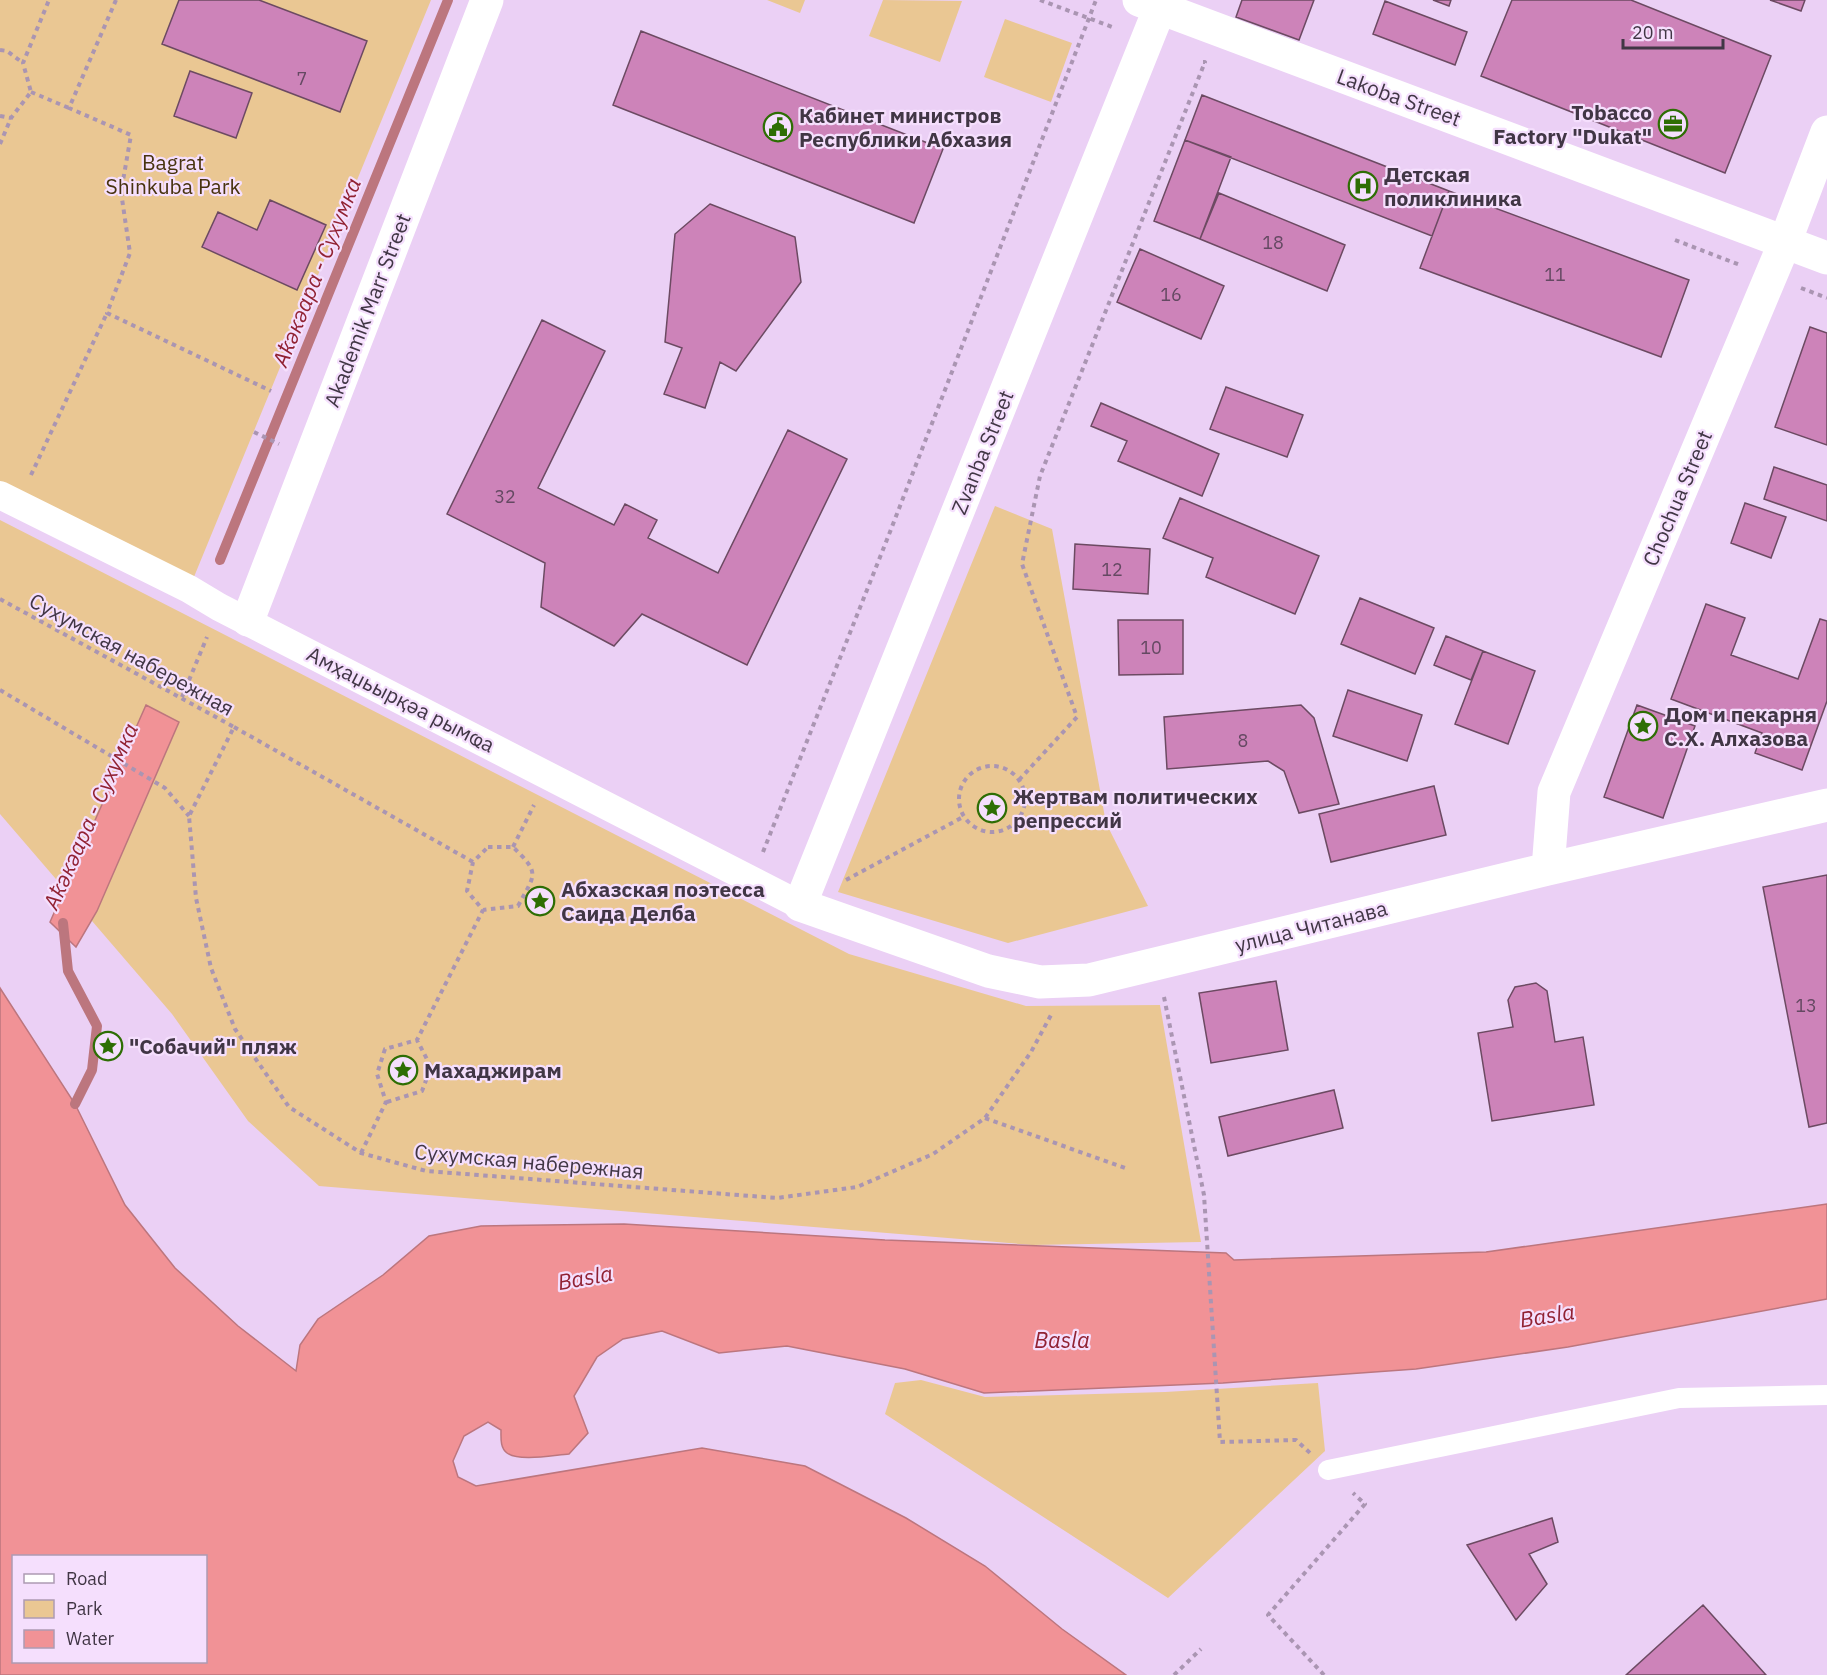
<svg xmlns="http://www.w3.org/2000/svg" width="1827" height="1675" viewBox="0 0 1827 1675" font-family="'IBM Plex Sans',sans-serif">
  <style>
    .green { fill: #eac793 }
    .water { fill: #f19296; stroke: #bc767e; stroke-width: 1.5; fill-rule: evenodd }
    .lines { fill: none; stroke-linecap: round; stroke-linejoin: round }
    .stream { stroke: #bc767e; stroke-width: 10 }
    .building { fill: #cd83b9; stroke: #6c4a62; stroke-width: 1.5 }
    .path { stroke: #aa95b2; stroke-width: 4; stroke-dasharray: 4.5 4.5; stroke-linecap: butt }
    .service { stroke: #fff; stroke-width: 20 }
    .pedestrian { stroke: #fff; stroke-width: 28 }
    .minor { stroke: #fff; stroke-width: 33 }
    .trunk { stroke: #fff; stroke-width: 33 }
    .labels { text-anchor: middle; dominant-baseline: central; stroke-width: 4.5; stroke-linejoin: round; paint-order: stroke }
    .number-label { font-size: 18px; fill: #644962 }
    .street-label { font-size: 21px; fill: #413645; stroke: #f5dffd }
    .poi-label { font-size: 21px; font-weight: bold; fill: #413645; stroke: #f5dffd; text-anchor: start }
    .park-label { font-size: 21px; fill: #48330f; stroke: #f5dffd }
    .water-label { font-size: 22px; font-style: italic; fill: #912233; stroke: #f5dffd }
  </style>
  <rect width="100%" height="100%" fill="#ebd0f5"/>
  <path class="green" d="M0 0H431L189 589 0 495Z
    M767 0H805L800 13Z
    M883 0 962 1 940 62 869 36Z
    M1005 19 1072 43 1051 102 984 77Z
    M995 506 1052 529 1106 823 1148 906 1008 943 838 892Z
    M0 520 849 954 1026 1006 1160 1005 1201 1242 1032 1245 319 1186 248 1121 172 1014 0 814Z
    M921 1380 985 1397 1165 1392 1318 1383 1325 1451 1168 1598 885 1414 895 1383Z"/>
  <path class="water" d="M146 705 179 722 97 911 76 947 50 922Z
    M0 988 75 1104 125 1205 175 1268 238 1326 296 1371 300 1345 318 1319 383 1275 429 1236 481 1226 624 1224 885 1240 1226 1253 1234 1260 1486 1252 1827 1204V1299L1568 1347 1416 1369 1223 1383 984 1393 905 1369 787 1346 719 1353 662 1331 623 1339 597 1357 574 1396 588 1433 569 1454C554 1455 519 1462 507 1453 500 1448 501 1438 501 1430L488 1422 464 1436 453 1461 458 1477 476 1486 702 1448 805 1466 906 1518 985 1566 1062 1629 1126 1675H0ZM14 1556H206V1662H14Z"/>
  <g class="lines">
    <path class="stream" d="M220 560 448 0
      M63 923 68 971 97 1026 92 1070 75 1104"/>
  </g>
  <path class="building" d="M179 0H259L367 41 340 112 162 44Z
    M1242 0H1314L1299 40 1236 17Z
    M1433 0H1451L1449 6Z
    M1512 0H1631L1771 56 1725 173 1481 76Z
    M1770 0H1805L1801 11Z
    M1385 1 1467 32 1455 65 1373 34Z
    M641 31 943 149 914 223 613 105Z
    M190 71 252 93 236 138 174 116Z
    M1202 95 1449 191 1432 236 1185 140Z
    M1185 140 1231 157 1200 239 1154 221Z
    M1449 191 1689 280 1661 357 1420 268Z
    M1219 193 1345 245 1327 291 1200 239Z
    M270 200 326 225 297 290 202 247 218 212 257 230Z
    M710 204 795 237 801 282 736 371 720 362 705 408 664 394 682 348 665 342 675 234Z
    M1140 249 1224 286 1201 339 1117 302Z
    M542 320 605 351 538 488 614 525 625 504 657 520 648 538 718 573 788 430 847 459 747 665 642 614 614 646 541 607 545 563 447 514Z
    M1810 327 1827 333V445L1775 427Z
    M1226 387 1303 415 1287 457 1210 429Z
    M1101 403 1219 454 1202 496 1118 461 1127 441 1091 426Z
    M1774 467 1827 485V521L1764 499Z
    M1180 498 1319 556 1295 614 1206 577 1213 558 1163 538Z
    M1745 503 1786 517 1771 558 1731 543Z
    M1075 544 1150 549 1148 594 1073 589Z
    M1360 598 1434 628 1415 674 1341 644Z
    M1706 604 1745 618 1731 655 1798 679 1820 619 1827 621V701L1802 770 1755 753 1762 733 1671 699Z
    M1118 620H1183V674L1119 675Z
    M1446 636 1483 651 1471 680 1434 665Z
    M1483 651 1535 671 1508 744 1455 724Z
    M1348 690 1422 715 1407 761 1333 736Z
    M1301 705 1314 718 1339 804 1299 813 1284 771 1268 761 1167 769 1164 717Z
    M1637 705 1695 726 1663 818 1604 797Z
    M1434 786 1446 835 1331 862 1319 814Z
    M1827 875V1123L1809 1127 1763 887Z
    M1276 981 1288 1050 1211 1063 1199 993Z
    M1536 983 1547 991 1555 1042 1583 1037 1594 1105 1492 1121 1478 1033 1513 1027 1508 1000 1515 987Z
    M1334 1090 1343 1128 1228 1156 1219 1117Z
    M1552 1518 1558 1542 1529 1554 1547 1584 1516 1620 1467 1545Z
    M1703 1605 1766 1675H1626Z"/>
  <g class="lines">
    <path class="path" d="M116 0 69 108 131 135 121 192 130 253 107 313 271 391
      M1040 0 1115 28
      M0 50 7 51 23 63
      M31 92 69 108
      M0 116 11 118
      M0 144 11 118 31 92 23 63 49 0
      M1675 240 1740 265
      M1801 288 1827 298
      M254 432 279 444
      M31 475 107 313
      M0 599 234 727 189 816 196 898 211 968 235 1029 289 1107 361 1153 426 1171 777 1198 857 1187 933 1154 985 1118 1031 1052 1051 1015
      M0 690 165 788 189 816
      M182 697 207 637
      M234 727 473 862
      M959 799a33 33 0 1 1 66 0a33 33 0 1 1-66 0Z
      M1019 780 1077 717 1022 564 1040 476 1205 62H1203
      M488 847H513C541 874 535 874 518 906L483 910 467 891 473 862Z
      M513 847 534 805
      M763 852 888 537 1096 0
      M846 880 963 817
      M1164 997 1204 1195 1220 1442 1296 1440 1310 1453
      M387 1102 422 1091 431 1067 417 1040
      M985 1118 1125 1168
      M361 1153 386 1102 377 1074 385 1049 417 1040 483 910
      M1174 1675 1201 1649
      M1324 1675 1268 1615 1365 1504 1353 1493"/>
    <path class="service" d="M1328 1470 1679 1398 1827 1395"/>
    <path class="pedestrian" d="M0 495 189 589 219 607 800 905"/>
    <path class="minor" d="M1163 0 800 905 988 971 1040 982 1089 980 1548 869 1827 805
      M248 620 487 0
      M1548 869 1554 792 1785 242 1827 132"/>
    <path class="trunk" d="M1139 0 1827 258"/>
  </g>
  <defs>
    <g id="office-ring" transform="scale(1.5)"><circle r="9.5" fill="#f5dffd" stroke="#2e6e04" stroke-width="1.5"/><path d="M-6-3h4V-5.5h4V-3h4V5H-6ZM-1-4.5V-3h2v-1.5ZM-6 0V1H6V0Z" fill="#2e6e04"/></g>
    <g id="civic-ring" transform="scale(1.5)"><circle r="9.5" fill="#f5dffd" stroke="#2e6e04" stroke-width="1.5"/><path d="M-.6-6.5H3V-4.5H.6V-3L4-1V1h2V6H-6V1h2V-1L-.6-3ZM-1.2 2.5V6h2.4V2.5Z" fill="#2e6e04"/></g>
    <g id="hospital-ring" transform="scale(1.5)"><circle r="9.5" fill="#f5dffd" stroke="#2e6e04" stroke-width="1.5"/><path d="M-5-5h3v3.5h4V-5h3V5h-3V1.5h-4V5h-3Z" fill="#2e6e04"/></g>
    <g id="sight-ring" transform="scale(1.5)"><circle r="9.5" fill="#f5dffd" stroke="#2e6e04" stroke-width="1.5"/><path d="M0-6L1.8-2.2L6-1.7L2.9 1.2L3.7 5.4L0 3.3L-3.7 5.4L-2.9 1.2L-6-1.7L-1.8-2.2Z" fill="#2e6e04"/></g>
  </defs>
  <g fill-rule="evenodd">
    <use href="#office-ring" x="1673" y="124"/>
    <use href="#civic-ring" x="778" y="127"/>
    <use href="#hospital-ring" x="1363" y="186"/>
    <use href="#sight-ring" x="1643" y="726"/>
    <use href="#sight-ring" x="992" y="808"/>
    <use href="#sight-ring" x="540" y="901"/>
    <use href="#sight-ring" x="108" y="1046"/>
    <use href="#sight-ring" x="403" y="1070"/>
  </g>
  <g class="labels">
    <g class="number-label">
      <text x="302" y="78">7</text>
      <text x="1273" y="242">18</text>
      <text x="1555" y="274">11</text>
      <text x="1171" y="294">16</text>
      <text x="505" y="496">32</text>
      <text x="1112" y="569">12</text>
      <text x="1151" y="647">10</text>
      <text x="1243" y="740">8</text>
      <text x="1806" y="1005">13</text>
    </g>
    <g class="street-label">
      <text transform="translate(1399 97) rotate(20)">Lakoba Street</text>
      <text transform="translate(367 310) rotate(-69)">Akademik Marr Street</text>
      <text transform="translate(982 452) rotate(-68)">Zvanba Street</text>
      <text transform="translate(1677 498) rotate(-67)">Chochua Street</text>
      <text transform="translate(132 654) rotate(29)">Сухумская набережная</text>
      <text transform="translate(401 699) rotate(27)">Амҳаџьырқәа рымҩа</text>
      <text transform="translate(1311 926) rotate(-14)">улица Читанава</text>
      <text transform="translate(529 1161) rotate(5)">Сухумская набережная</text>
    </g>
    <g class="poi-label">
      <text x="1652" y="112" text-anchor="end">Tobacco<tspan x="1652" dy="24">Factory "Dukat"</tspan></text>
      <text x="799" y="115">Кабинет министров<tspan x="799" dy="24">Республики Абхазия</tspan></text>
      <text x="1384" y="174">Детская<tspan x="1384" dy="24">поликлиника</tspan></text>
      <text x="1664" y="714">Дом и пекарня<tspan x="1664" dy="24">С.Х. Алхазова</tspan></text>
      <text x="1013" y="796">Жертвам политических<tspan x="1013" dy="24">репрессий</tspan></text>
      <text x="561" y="889">Абхазская поэтесса<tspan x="561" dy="24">Саида Делба</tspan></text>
      <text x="129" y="1046">"Собачий" пляж</text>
      <text x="424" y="1070">Махаджирам</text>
    </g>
    <g class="park-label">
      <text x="173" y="162">Bagrat<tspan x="173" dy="24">Shinkuba Park</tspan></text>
    </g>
    <g class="water-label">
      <text transform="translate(316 272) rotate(-68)">Аҟәкәара - Сухумка</text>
      <text transform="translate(90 816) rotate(-66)">Аҟәкәара - Сухумка</text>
      <text transform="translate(585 1277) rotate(-10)">Basla</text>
      <text transform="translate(1547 1315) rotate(-9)">Basla</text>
      <text x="1062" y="1339">Basla</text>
    </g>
  </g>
  <rect x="12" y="1555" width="195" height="108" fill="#f5dffd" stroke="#ad9bb3" stroke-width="1.5"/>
  <rect x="24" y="1574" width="30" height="9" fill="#ffffff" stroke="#ad9bb3" stroke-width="1.5"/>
  <text x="66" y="1585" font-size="18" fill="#413645">Road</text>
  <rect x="24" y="1600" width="30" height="18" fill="#eac793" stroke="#ad9bb3" stroke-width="1.5"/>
  <text x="66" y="1615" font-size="18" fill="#413645">Park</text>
  <rect x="24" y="1630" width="30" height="18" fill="#f19296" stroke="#ad9bb3" stroke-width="1.5"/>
  <text x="66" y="1645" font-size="18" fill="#413645">Water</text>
  <path d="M1623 39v9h100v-9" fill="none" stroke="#413645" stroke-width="3"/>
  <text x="1632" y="39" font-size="18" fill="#413645" stroke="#f5dffd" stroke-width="4.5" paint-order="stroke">20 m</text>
</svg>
